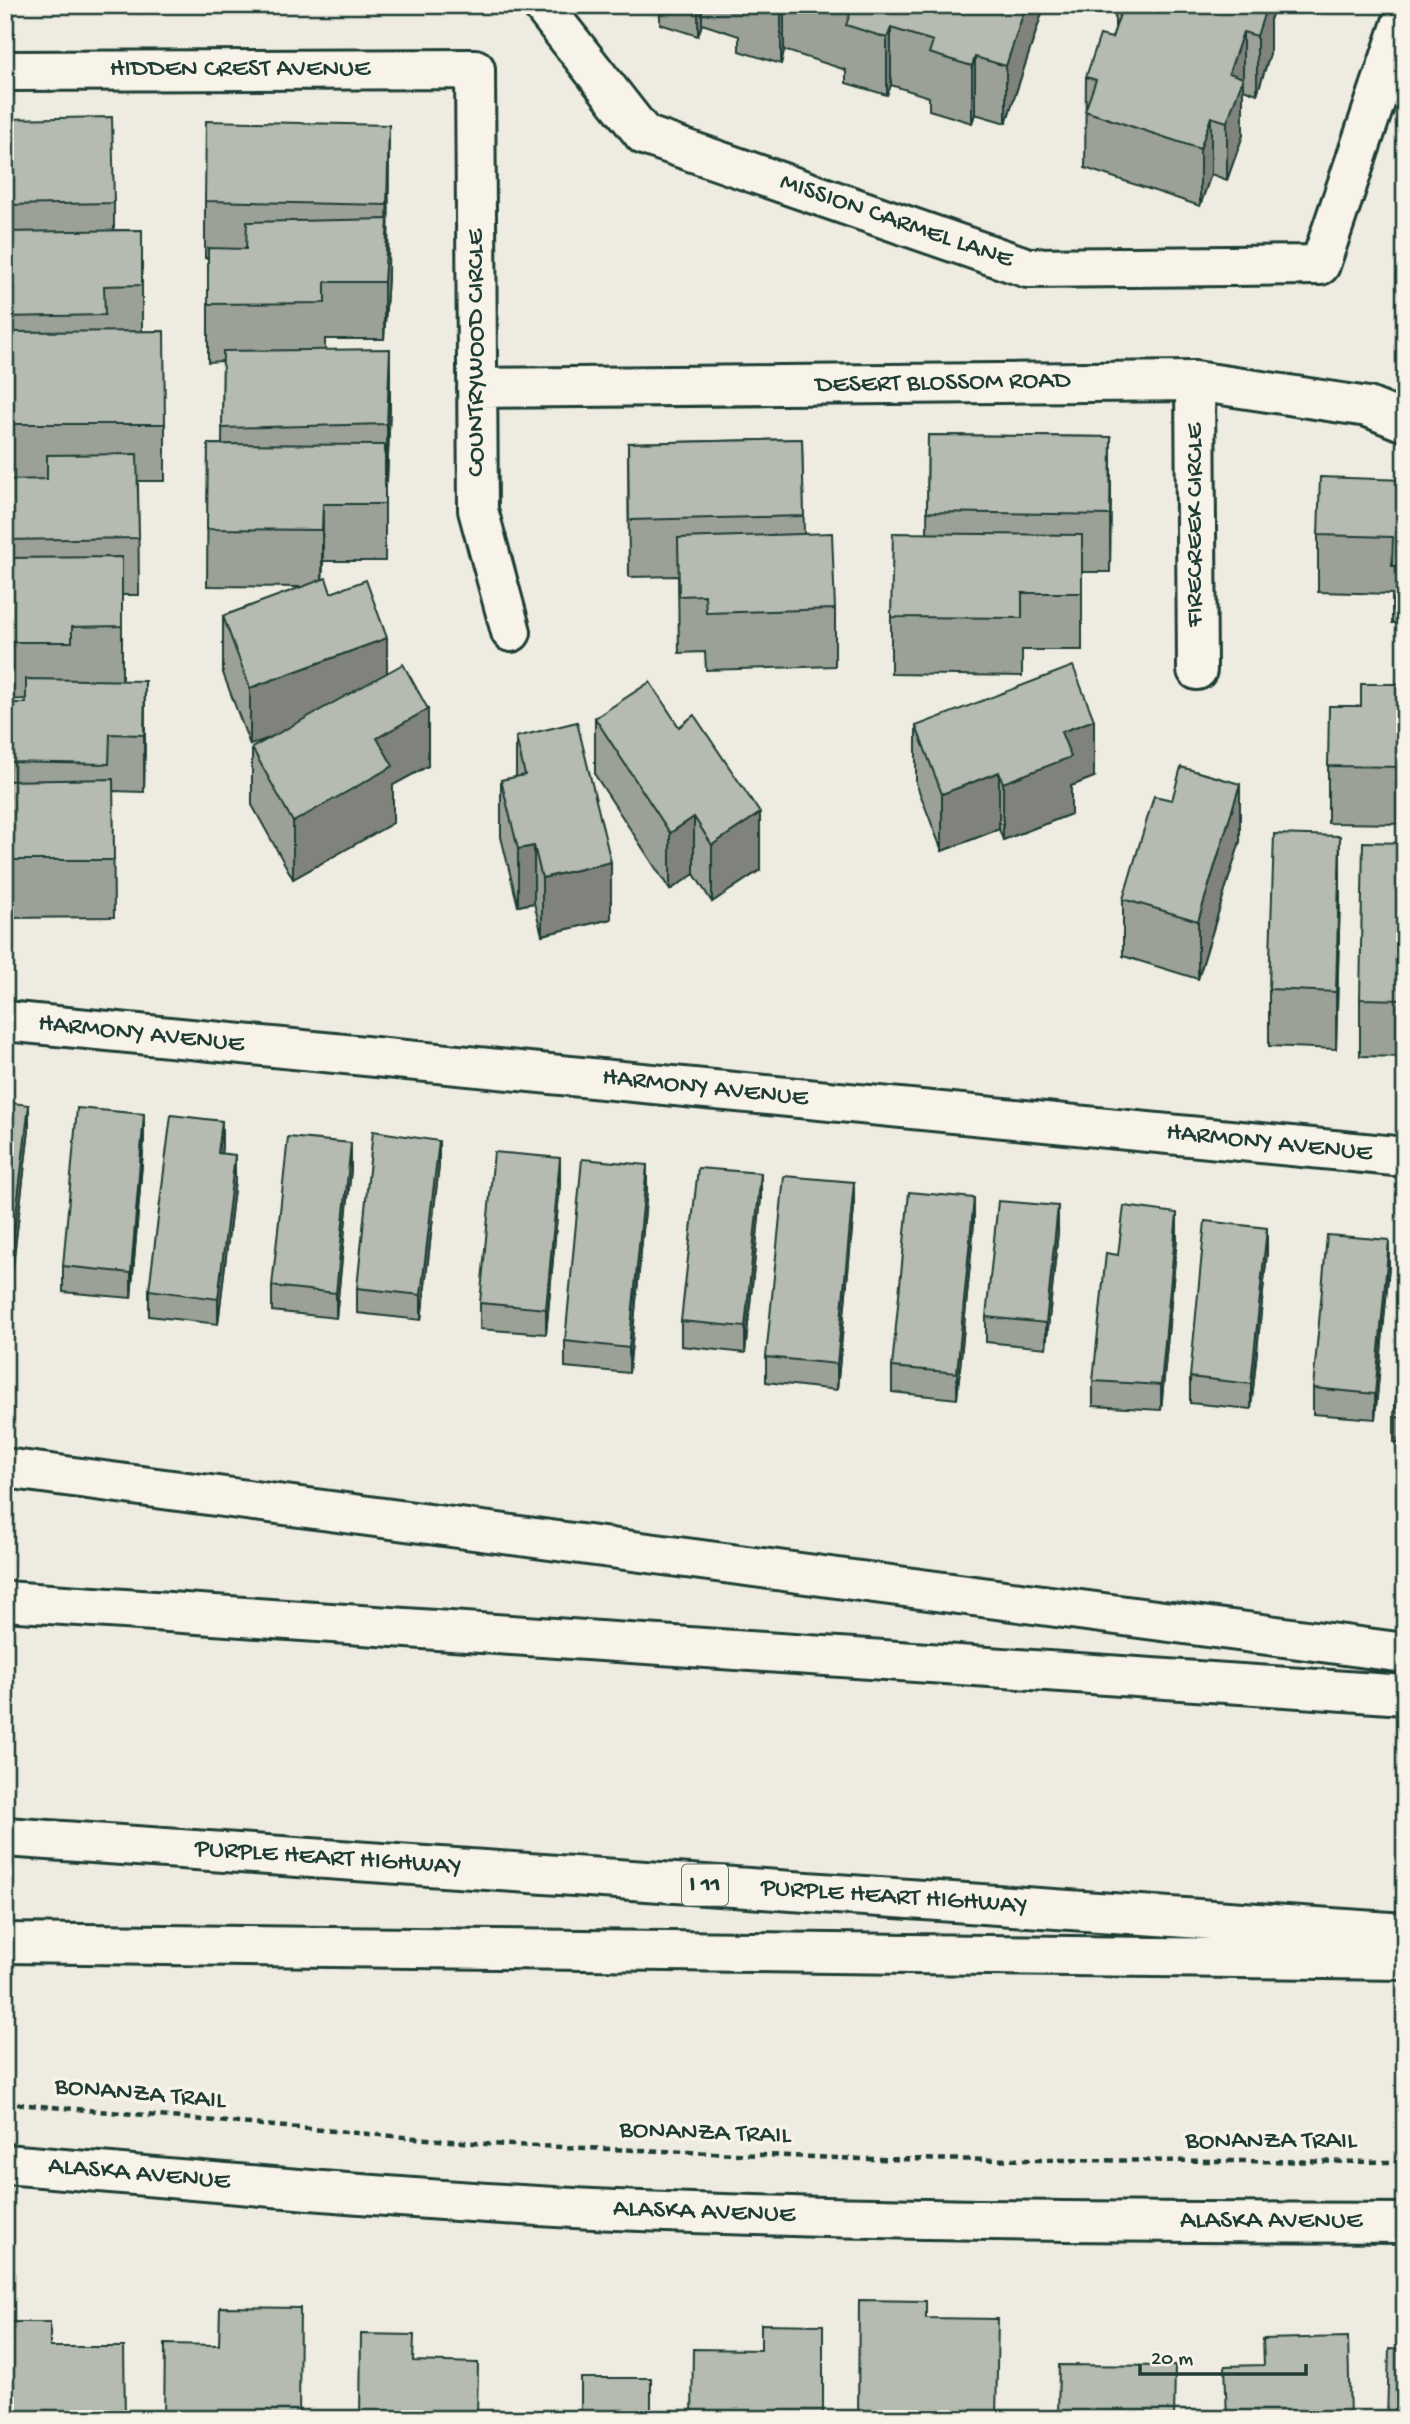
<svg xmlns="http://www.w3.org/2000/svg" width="1410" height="2424" viewBox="0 0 1410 2424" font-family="'Gochi Hand',sans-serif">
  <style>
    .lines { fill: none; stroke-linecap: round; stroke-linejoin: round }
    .minor-casing { stroke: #1f3d34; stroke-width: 44 }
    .tertiary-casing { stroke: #1f3d34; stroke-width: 44 }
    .motorway-casing { stroke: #1f3d34; stroke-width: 44 }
    .path { stroke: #1f3d34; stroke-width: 4.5; stroke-dasharray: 7 5; stroke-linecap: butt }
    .minor { stroke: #f7f3e8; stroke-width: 38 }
    .tertiary { stroke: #f7f3e8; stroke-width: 38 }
    .motorway { stroke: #f7f3e8; stroke-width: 38 }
    .wall { fill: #9ca197; stroke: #1f3d34; stroke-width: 2 }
    .shaded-wall { fill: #7f837b; stroke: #1f3d34; stroke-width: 2 }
    .building { fill: #b5bbb0; stroke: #1f3d34; stroke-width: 2 }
    .labels { text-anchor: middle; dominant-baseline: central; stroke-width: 7; stroke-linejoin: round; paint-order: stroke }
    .shield { fill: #f7f3e8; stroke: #60746a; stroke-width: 2 }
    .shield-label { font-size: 24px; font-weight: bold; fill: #1f3d34 }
    .street-label { font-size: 26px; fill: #1f3d34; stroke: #f7f3e8 }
  </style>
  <rect width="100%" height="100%" fill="#eeece1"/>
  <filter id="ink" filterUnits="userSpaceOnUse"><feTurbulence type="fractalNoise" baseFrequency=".0143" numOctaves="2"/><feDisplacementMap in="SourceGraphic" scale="14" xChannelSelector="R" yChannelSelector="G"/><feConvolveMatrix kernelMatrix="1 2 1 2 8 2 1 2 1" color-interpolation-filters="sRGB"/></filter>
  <g filter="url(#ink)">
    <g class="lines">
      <g class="minor-casing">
        <path id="minor" d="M542 5 644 135 1028 268 1320 265 1405 14
          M5 71 475 69 478 510 511 632
          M1195 381 1197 670
          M477 388 1195 381 1368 407 1405 422
          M5 1021 1405 1157"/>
      </g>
      <g class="tertiary-casing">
        <path id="tertiary" d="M5 2164C209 2181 412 2201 616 2210 879 2221 1142 2222 1405 2223"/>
      </g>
      <g class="motorway-casing">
        <path id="motorway" d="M5 1468 1405 1653
          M5 1601 1405 1695
          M5 1837 1405 1933
          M5 1943 1405 1960"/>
      </g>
      <path class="path" d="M5 2103 486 2144 863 2159 1405 2162"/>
      <use href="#minor" class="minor"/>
      <use href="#tertiary" class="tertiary"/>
      <use href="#motorway" class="motorway"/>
    </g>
    <path class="wall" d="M646 5H1043V10L1006 123 975 114 972 123 929 110V97L891 85 887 95 846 83V70L784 50 781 64 739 51V36L702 24 698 36 660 24V10Z
      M1115 5H1275L1270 20V54L1257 94 1243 89V135L1227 180 1211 174 1200 206 1085 168 1086 77 1112 38 1115 29Z
      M5 119 114 203V230H142V331L165 424V481H138L139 595H122V681L145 738 144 792 113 791 114 917 5 918V703H26V699L5 700Z
      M389 125 388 277 384 339H325V349L390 406 387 482H385V561H323L322 579 387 672 428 766 393 785V823L293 879 252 805V748L270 738 250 745 223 673V616L302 587 207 586 208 444H222L223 361 208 362V258H205V201Z
      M928 435 1111 437 1110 572H1082V650H1022V676L891 674V617L927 534Z
      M802 439 804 534 835 609V666L706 670 705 652 679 653 678 576 629 577 628 443Z
      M1405 480V623H1392V594L1318 592V535Z
      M1405 684V824L1328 823V766L1361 706Z
      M595 718 760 870 712 902 694 874 670 890 595 775Z
      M916 726 1094 777 1071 786V814L1003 840 999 829 942 851 916 783Z
      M516 737 611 919 542 935 534 903 518 906 501 837V780L516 777Z
      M1240 841 1198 979 1123 956V899Z
      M1405 843V1057L1360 1056V999Z
      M1340 893 1336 1049 1269 1046V989Z
      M5 1102 29 1130 6 1323H5Z
      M144 1139 131 1298 63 1292V1266Z
      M222 1147 221 1153 235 1180 218 1324 149 1316V1290Z
      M439 1166 421 1320 357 1313V1288Z
      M351 1169 336 1318 272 1311V1286Z
      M560 1184 546 1334 480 1329V1303Z
      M647 1190 629 1373 565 1367V1341Z
      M761 1198 745 1353 681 1346V1321Z
      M854 1208 837 1390 766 1382V1357Z
      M974 1223 957 1399 892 1392V1367Z
      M1058 1232 1046 1348 986 1342V1317Z
      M1177 1238 1161 1410 1093 1406V1381L1118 1255Z
      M1267 1253 1251 1409 1190 1403V1377Z
      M1389 1266 1375 1419 1313 1414V1388Z
      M1405 1315V1443L1394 1442V1417Z"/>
    <path class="shaded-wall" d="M698 5H702V24L698 36Z
      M781 5H784V50L781 64Z
      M1026 5H1043V10L1006 123V66Z
      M1260 5H1275L1270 20V54L1257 94V36Z
      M891 28V85L887 95V38Z
      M1243 32V135L1227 180V122L1229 73Z
      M975 57V114L972 123V66Z
      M1211 117V174L1200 206V149Z
      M389 125 388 277 384 339V282L387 232Z
      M390 349V406L387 482V424Z
      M1111 437V495L1110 572V515Z
      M323 504V561L322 587V530Z
      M387 638V695L250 745V688Z
      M145 681V738L144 792V735Z
      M428 709V766L393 785V823L293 879V822L377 738Z
      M1094 720V777L1071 786V814L1003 840V783L1061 732Z
      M999 772V829L942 851V794Z
      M1240 784V841L1198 979V921Z
      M760 813V870L712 902V845Z
      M694 817V874L670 890V833Z
      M1340 836V893L1336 1049V992Z
      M534 846V903L518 906V849Z
      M611 862V919L542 935V878Z
      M29 1105V1130L6 1323V1298Z
      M144 1114V1139L131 1298V1273Z
      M222 1121V1147L218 1178V1153Z
      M439 1141V1166L421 1320V1295Z
      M351 1143V1169L336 1318V1293Z
      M235 1155V1180L218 1324V1299Z
      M560 1158V1184L546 1334V1309Z
      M647 1165V1190L629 1373V1348Z
      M761 1173V1198L745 1353V1327Z
      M854 1182V1208L837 1390V1364Z
      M974 1198V1223L957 1399V1373Z
      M1058 1206V1232L1046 1348V1323Z
      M1177 1213V1238L1161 1410V1385Z
      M1267 1228V1253L1251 1409V1384Z
      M1389 1240V1266L1375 1419V1394Z"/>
    <path class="building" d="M822 5H1026L1006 66 975 57 972 66 929 53 933 41 891 28 887 38 846 25 850 14Z
      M1123 5H1267L1257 36 1243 32 1229 73 1243 78 1227 122 1211 117 1200 149 1085 111 1096 80 1086 77 1100 35 1112 38Z
      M112 117 114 203 5 205V119Z
      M206 121 389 125 387 205 205 201Z
      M388 219 384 282H325V303L208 304V248L246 249 247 222Z
      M142 230V285L104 286 105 315 5 317V232Z
      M164 331 165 424H5V332Z
      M390 349 387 424 222 428 223 351Z
      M928 435 1111 437 1110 515 927 512Z
      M802 439 804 516 629 520 628 443Z
      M208 444 385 445V504H323L322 530 207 529Z
      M137 454 139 538 5 540V480L47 479V455Z
      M1320 477 1405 480V566H1392L1393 537 1318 535Z
      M832 533 835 609 706 613 705 595 679 596 678 538Z
      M893 533 1082 535V593H1022V618L891 617Z
      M122 557V626L72 627V642H5V558Z
      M326 578 331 593 366 580 387 638 250 688 223 616Z
      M403 664 428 709 377 738 393 766 293 822 252 748Z
      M1073 666 1094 720 1061 732 1071 757 1003 783 999 772 942 794 916 726Z
      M26 679 145 681 144 735 110 734 109 764 5 762V703H26Z
      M650 682 679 727 694 715 760 813 712 845 694 817 670 833 595 718Z
      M1361 684H1405V767L1328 766 1329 706H1361Z
      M577 722 611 862 542 878 534 846 518 849 501 780 525 775 516 737Z
      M1181 767 1240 784 1198 921 1123 899 1154 796 1172 800Z
      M113 779 114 860H5V781Z
      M1274 834 1340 836 1336 992 1269 989Z
      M1363 842 1405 843V1000L1360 999Z
      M5 1102 29 1105 6 1298H5Z
      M77 1108 144 1114 131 1273 63 1266Z
      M171 1115 222 1121 218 1153 235 1155 218 1299 149 1290Z
      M373 1131 439 1141 421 1295 357 1288Z
      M288 1137 351 1143 336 1293 272 1286Z
      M494 1152 560 1158 546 1309 480 1303Z
      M582 1159 647 1165 629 1348 565 1341Z
      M698 1168 761 1173 745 1327 681 1321Z
      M784 1176 854 1182 837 1364 766 1357Z
      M909 1192 974 1198 957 1373 892 1367Z
      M998 1201 1058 1206 1046 1323 986 1317Z
      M1124 1206 1177 1213 1161 1385 1093 1381 1106 1253 1118 1255Z
      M1205 1221 1267 1228 1251 1384 1190 1377Z
      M1327 1235 1389 1240 1375 1394 1313 1388Z
      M1405 1315V1418L1394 1417Z
      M859 2300 926 2301V2318L998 2319 996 2419H858Z
      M220 2307 300 2308 299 2419H164L165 2344 219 2345Z
      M5 2322H50V2347H124L125 2419H5Z
      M761 2324 823 2325V2419H692L693 2349 761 2350Z
      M361 2334 414 2335 413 2361 478 2363 477 2419H330V2417L360 2418Z
      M1348 2337 1350 2419H1227L1225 2366 1264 2365 1263 2339Z
      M1389 2349 1405 2350V2419H1387Z
      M1059 2365 1175 2366 1174 2419H1058Z
      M581 2378H651V2419H526V2416H581Z"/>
  </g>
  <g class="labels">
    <rect class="shield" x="682" y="1864.5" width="46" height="41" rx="5"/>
    <g class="shield-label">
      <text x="705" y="1885">I 11</text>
    </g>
    <g class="street-label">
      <text x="240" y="70">HIDDEN CREST AVENUE</text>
      <text transform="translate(896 222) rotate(19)">MISSION CARMEL LANE</text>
      <text transform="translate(477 353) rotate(-90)">COUNTRYWOOD CIRCLE</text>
      <text transform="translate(943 384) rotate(-1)">DESERT BLOSSOM ROAD</text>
      <text transform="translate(1196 525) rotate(-90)">FIRECREEK CIRCLE</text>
      <text transform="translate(141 1035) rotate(6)">HARMONY AVENUE</text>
      <text transform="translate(705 1089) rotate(6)">HARMONY AVENUE</text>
      <text transform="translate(1269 1144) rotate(6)">HARMONY AVENUE</text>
      <text transform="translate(328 1859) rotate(4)">PURPLE HEART HIGHWAY</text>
      <text transform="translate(894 1898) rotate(4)">PURPLE HEART HIGHWAY</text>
      <text transform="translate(140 2095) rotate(5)">BONANZA TRAIL</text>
      <text transform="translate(705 2134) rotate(2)">BONANZA TRAIL</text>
      <text x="1271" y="2142">BONANZA TRAIL</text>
      <text transform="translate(139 2175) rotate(5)">ALASKA AVENUE</text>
      <text transform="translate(704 2213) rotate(2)">ALASKA AVENUE</text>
      <text x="1271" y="2222">ALASKA AVENUE</text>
    </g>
  </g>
  <rect width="1410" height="2424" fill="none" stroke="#f7f3e8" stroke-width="28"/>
  <rect x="14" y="14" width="1382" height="2396" fill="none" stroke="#1f3d34" stroke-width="2.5" filter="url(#ink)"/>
  <path d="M1140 2364v10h166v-10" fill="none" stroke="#1f3d34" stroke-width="3.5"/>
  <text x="1151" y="2364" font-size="21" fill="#1f3d34" stroke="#f7f3e8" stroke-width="5" paint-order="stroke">20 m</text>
</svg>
